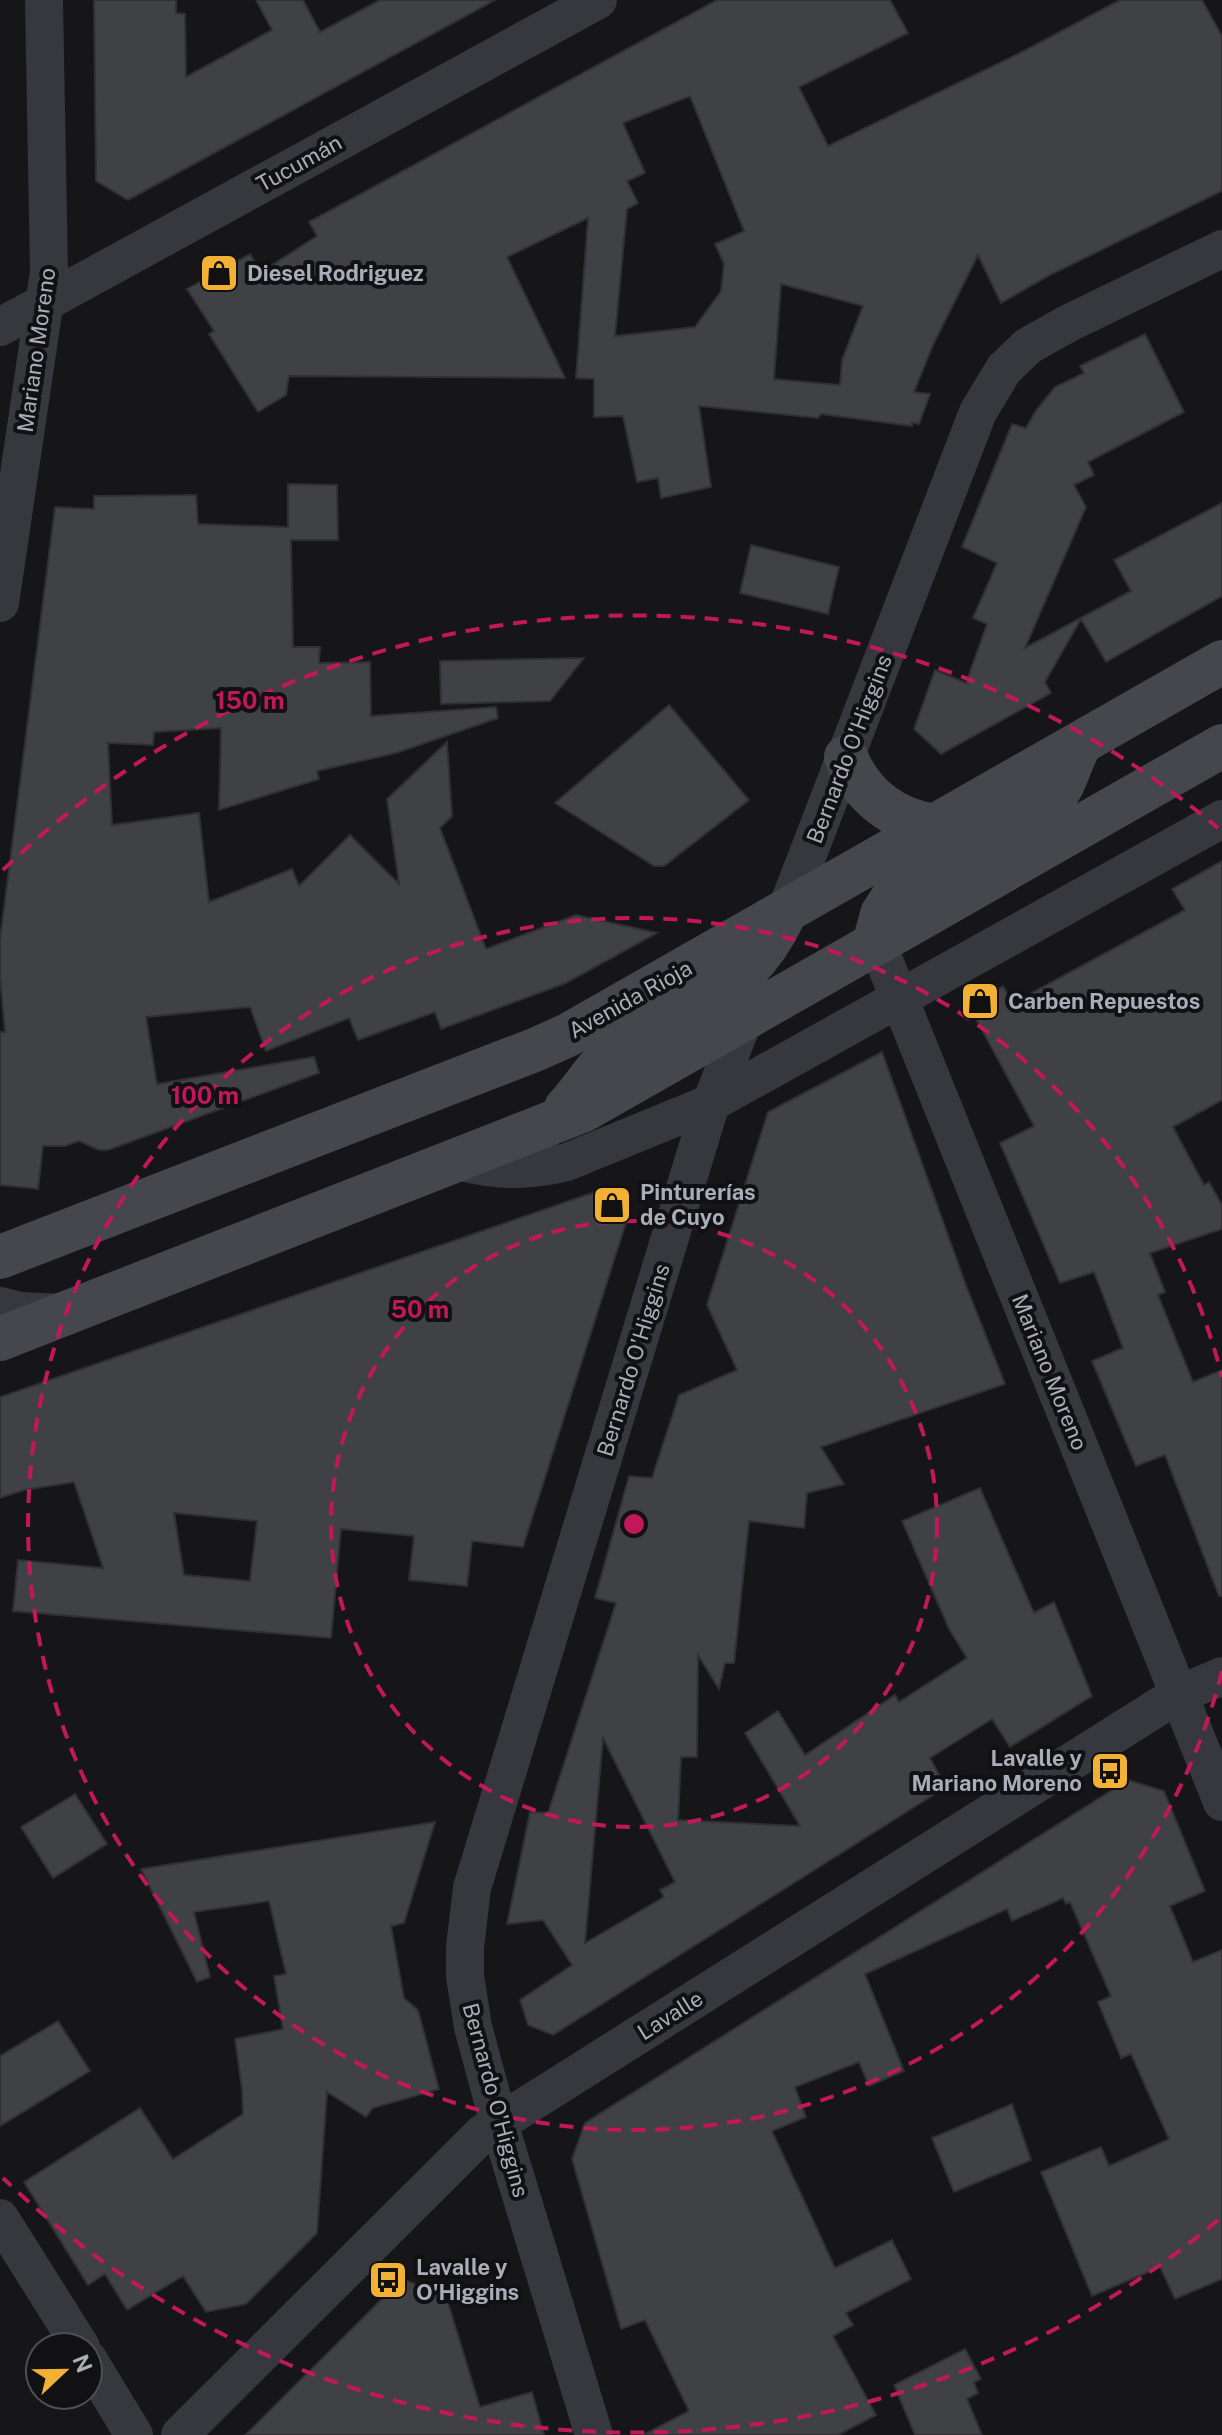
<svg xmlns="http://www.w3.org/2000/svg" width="1222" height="2435" viewBox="0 0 1222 2435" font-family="'Public Sans',sans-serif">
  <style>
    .building { fill: #404145; stroke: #303034; stroke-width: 2; fill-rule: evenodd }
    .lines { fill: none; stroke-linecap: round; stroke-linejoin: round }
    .street { stroke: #37383d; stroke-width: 38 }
    .secondary { stroke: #45474d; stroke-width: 44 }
    .ring { fill: none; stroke: #c2185b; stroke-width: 4; stroke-dasharray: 14 10 }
    .labels { text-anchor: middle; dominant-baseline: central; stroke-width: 8; stroke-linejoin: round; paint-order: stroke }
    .street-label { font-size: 22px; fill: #a8adb8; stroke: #111113 }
    .poi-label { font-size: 22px; font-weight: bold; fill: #a8adb8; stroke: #111113; text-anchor: start }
    .centre { fill: #c2185b; stroke: #111113; stroke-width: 4 }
    .ring-label { font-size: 24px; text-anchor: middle; font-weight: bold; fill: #c2185b; stroke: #111113; stroke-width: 8; stroke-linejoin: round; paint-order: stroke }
  </style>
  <rect width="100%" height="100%" fill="#161618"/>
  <path class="building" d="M94 0H176V13L185 14 186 77 272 30 256 0H303L320 32 380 0H495L128 200 96 181Z
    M717 0H890L908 33 799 87 828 146 1018 54 1120 0H1202L1222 36V191L1052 274 1001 303 978 255 933 345 914 392 930 394 919 424 912 423V426L821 414 818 418 699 406 711 487 661 498 658 478 637 482 623 416 594 417V379L576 378 588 218 507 257 565 378 289 376 286 395 258 412 209 334 214 331 187 289 250 254 261 272 317 236 309 222ZM690 96 744 231 715 244 724 264 721 291 695 327 615 336 627 209 638 203 627 181 645 173 623 123ZM781 284 863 306 842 360 840 385 774 379Z
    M1145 334 1184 412 1088 462 1094 475 1074 485 1086 507 1025 648 1131 591 1114 560 1222 503V596L1106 662 1081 619 1045 682 1051 693 941 754 914 729 935 670 966 683 987 624 973 618 997 563 962 547 1012 424 1026 428 1037 409 1055 387 1084 373 1080 366Z
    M288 484 337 485 338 540H291L293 647H320L319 663 370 662 371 716 496 707 498 718 396 753 317 771 319 779 219 810 221 728 154 732 153 745 108 743 112 825 199 813 209 902 292 869 299 886 350 835 399 884 387 799 447 742 452 816 440 828 486 949 576 915 657 933 566 983 441 1029 435 1012 358 1040 349 1018 266 1051 250 1007 146 1017 157 1084 314 1057 319 1073 108 1150H99L79 1141 65 1146H43L38 1189 0 1185V1032H5L0 977V940L55 507 94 509V496L196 495 198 524 288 527Z
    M751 545 839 567 828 614 740 593Z
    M584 658 550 701 441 704 440 661Z
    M669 705 749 800 664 866H654L555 803Z
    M1222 861V1100L1173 1127 1204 1185 1209 1182 1222 1205V1229L1150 1253 1165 1292 1158 1295 1193 1382 1222 1370V1596H1219L1165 1455 1136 1466 1125 1440 1092 1361 1123 1348 1094 1272 1060 1283 1000 1143 1034 1126 969 1006 1003 986 1013 1003 1185 910 1172 889Z
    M882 1052 967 1288 1005 1384 821 1447 844 1484 807 1493 804 1528 749 1521 734 1663H725L719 1689 698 1655 697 1757H681L678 1820 800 1826 745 1733 778 1711 805 1755 895 1695 899 1702 967 1658 949 1629 902 1521 980 1488 1034 1613 1054 1602 1092 1696 1010 1747 992 1719 930 1758 946 1787 553 2035 528 2025 520 2000 572 1965 543 1920 507 1924 530 1812 548 1813 616 1603 595 1598 629 1476 652 1478 679 1395 737 1370 707 1305 768 1112ZM603 1738 675 1882 660 1890 664 1897 585 1943Z
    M601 1190 628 1216 523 1547 472 1541 467 1586 409 1580 414 1536 341 1529 331 1638 13 1611 18 1560 103 1568 74 1482 24 1490 0 1498V1397ZM174 1513 257 1521 250 1581 184 1575Z
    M1128 1780 1164 1791 1205 1891 1170 1906 1193 1962 1222 1950V2279L1175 2299 1160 2267 1092 2296 1041 2172 1101 2147 1109 2166 1169 2139 1131 2054 1121 2058 1098 2002 1111 1996 1070 1902 1066 1904 1063 1898 1012 1921 1007 1909 865 1974 904 2071 869 2086 859 2062 795 2087 806 2117 772 2131 835 2268 892 2240 911 2279 846 2313 853 2325 833 2336 876 2415 838 2435H643L689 2411 645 2320 621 2329 572 2159 585 2123Z
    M75 1794 107 1844 53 1878 21 1827Z
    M435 1822 404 1923 391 1926 404 1998 418 2010 439 2089 373 2108 366 2117 327 2092 317 2233 246 2304 206 2312 183 2276 127 2310 105 2274 88 2285 24 2182 140 2108 173 2159 243 2114 242 2089 235 2039 283 2029 274 1976 286 1974 269 1901 194 1912 210 1977 197 1982 141 1869Z
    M58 2021 90 2071 0 2126V2056Z
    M1012 2104 1031 2160 954 2192 932 2138Z
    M402 2279 446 2296 480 2407 532 2392 544 2435H245Z
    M965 2349 981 2379 974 2382 978 2393 967 2399 982 2435H915L894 2385Z"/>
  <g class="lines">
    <path class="street" d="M0 327 598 0
      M0 603 49 272 44 0
      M781 924 978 412 1004 369 1028 346 1069 323 1222 249
      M877 943 1222 1802
      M457 1161C497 1171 526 1172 567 1162L711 1103 1222 819
      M0 1306 20 1311 64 1313
      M0 2218 81 2347
      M88 2359 134 2435
      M180 2435 483 2133 1174 1697 1222 1676
      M594 2435 499 2123 473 2027 465 1976V1947L472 1888 711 1103 750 1004"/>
    <path class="secondary" d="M846 757C862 796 894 821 936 826
      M877 943V933L882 914 898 889 1050 802C1068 783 1068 764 1081 743
      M566 1108C583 1091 595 1066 615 1053 684 1006 743 1000 783 917
      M0 1257 537 1049 568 1035 1222 662
      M0 1339 584 1110 1222 746"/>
  </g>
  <g class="ring">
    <circle cx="634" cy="1524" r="303"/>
    <path d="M1222 1671A606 606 0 1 1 1222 1377"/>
    <path d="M1218 2220A909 909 0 0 1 3 2178M3 870A909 909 0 0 1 1218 828"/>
  </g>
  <defs>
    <g id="shop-square" transform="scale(2)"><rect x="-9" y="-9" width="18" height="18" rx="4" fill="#f2b134" stroke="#111113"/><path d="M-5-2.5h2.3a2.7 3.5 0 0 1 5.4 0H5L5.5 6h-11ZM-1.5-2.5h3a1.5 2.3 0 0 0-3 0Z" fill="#111"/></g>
    <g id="bus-square" transform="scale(2)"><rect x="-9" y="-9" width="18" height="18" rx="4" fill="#f2b134" stroke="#111113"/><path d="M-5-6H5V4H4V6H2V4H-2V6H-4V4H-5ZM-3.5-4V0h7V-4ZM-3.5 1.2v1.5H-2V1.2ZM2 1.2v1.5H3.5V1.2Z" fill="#111"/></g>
  </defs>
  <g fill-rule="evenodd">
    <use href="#shop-square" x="219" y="273"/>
    <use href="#shop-square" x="980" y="1001"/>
    <use href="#shop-square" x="612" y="1205"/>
    <use href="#bus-square" x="1110" y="1771"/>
    <use href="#bus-square" x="388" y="2280"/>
  </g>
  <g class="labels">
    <g class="street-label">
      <text transform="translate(299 163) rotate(-29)">Tucumán</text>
      <text transform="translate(36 350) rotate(-82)">Mariano Moreno</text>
      <text transform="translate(849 749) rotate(-69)">Bernardo O'Higgins</text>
      <text transform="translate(630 999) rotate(-29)">Avenida Rioja</text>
      <text transform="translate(633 1360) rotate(-73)">Bernardo O'Higgins</text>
      <text transform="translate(1050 1372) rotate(68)">Mariano Moreno</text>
      <text transform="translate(670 2015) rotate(-32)">Lavalle</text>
      <text transform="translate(496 2100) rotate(75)">Bernardo O'Higgins</text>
    </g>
    <g class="poi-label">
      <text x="247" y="273">Diesel Rodriguez</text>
      <text x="1008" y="1001">Carben Repuestos</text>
      <text x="640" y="1192">Pinturerías<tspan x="640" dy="25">de Cuyo</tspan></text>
      <text x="1082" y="1758" text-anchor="end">Lavalle y<tspan x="1082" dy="25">Mariano Moreno</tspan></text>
      <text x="416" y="2267">Lavalle y<tspan x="416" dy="25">O'Higgins</tspan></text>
    </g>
  </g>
  <circle cx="634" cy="1524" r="12" class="centre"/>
  <g class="ring-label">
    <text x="250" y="709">150 m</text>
    <text x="205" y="1104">100 m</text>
    <text x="420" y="1318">50 m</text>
  </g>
  <g transform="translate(64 2371) rotate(68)"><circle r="38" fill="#111113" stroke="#4d4f55" stroke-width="2"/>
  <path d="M0-6L14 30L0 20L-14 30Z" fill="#f2b134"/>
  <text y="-12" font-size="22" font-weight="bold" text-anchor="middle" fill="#a8adb8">N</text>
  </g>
</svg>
